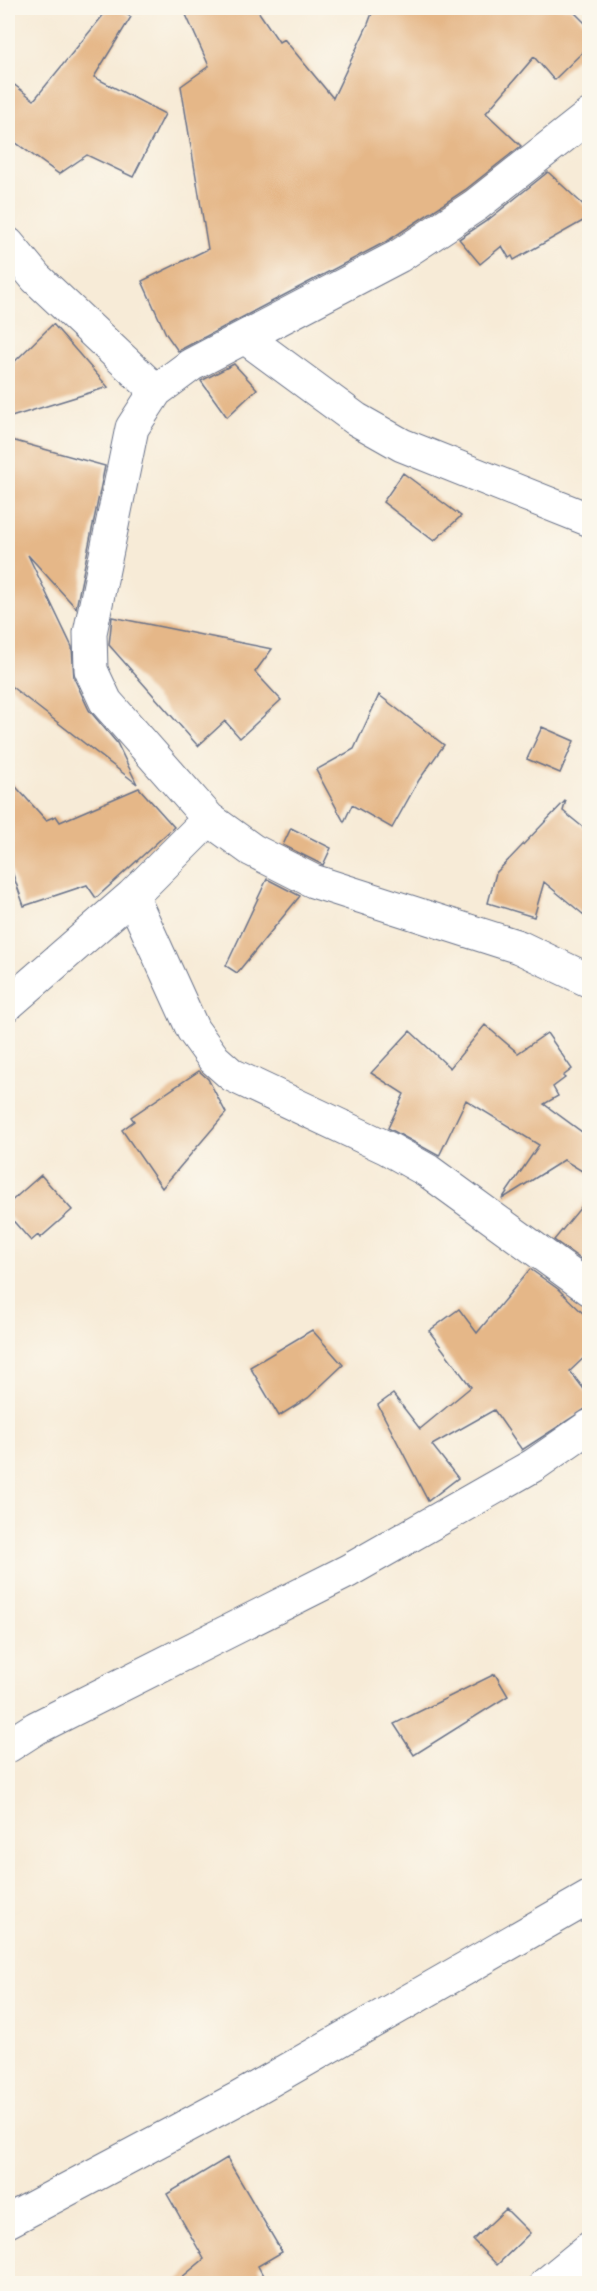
<svg xmlns="http://www.w3.org/2000/svg" width="597" height="2291" viewBox="0 0 597 2291" font-family="'Shantell Sans',sans-serif">
  <style>
    .building { fill: #e5b788 }
    .lines { fill: none; stroke-linecap: round; stroke-linejoin: round }
    .minor-casing { stroke: #687188; stroke-width: 35 }
    .minor { stroke: #fff; stroke-width: 33 }
  </style>
  <rect width="100%" height="100%" fill="#fbf7ec"/>
  <filter id="ink" filterUnits="userSpaceOnUse"><feTurbulence type="fractalNoise" baseFrequency=".0167" numOctaves="2"/><feDisplacementMap in="SourceGraphic" scale="12" xChannelSelector="R" yChannelSelector="G"/><feConvolveMatrix kernelMatrix="1 2 1 2 8 2 1 2 1" color-interpolation-filters="sRGB"/></filter>
  <filter id="wash" filterUnits="userSpaceOnUse"><feTurbulence type="fractalNoise" baseFrequency=".008" numOctaves="4" result="noise"/><feDisplacementMap in="SourceGraphic" scale="24" xChannelSelector="R" yChannelSelector="G"/><feGaussianBlur stdDeviation="1.35" result="paint"/><feColorMatrix in="noise" values="0 0 0 0 0 0 0 0 0 0 0 0 0 0 0 0 0 1.4 0 .05"/><feComposite in="paint" operator="in"/></filter>
  <g filter="url(#wash)">
    <rect width="100%" height="100%" fill="#f7ebd7"/>
    <g id="blocks">
      <path class="building" d="M109 8H117L131 17 94 77 165 114 133 177 87 155 59 174 8 137V80L34 100Z
        M183 8H256L279 42 284 39 333 98 368 24 374 8H570L590 28V45L554 80 534 57 486 113 521 146 465 190 389 240 178 351 166 334 142 281 208 249 181 86 209 66Z
        M548 172 590 211V217L514 260 512 256 509 258 502 246 480 264 459 239 488 220Z
        M53 324 108 387 8 418V368Z
        M234 364 257 389 227 417 201 381Z
        M8 439 105 466 76 608 28 555 72 647 74 678 89 710 117 743 137 784 8 684Z
        M403 473 461 516 434 541 383 502Z
        M112 617 272 649 255 672 281 700 240 738 225 721 198 746 109 645Z
        M379 695 444 745 419 780 392 828 352 805 344 822 316 770 354 749Z
        M542 727 574 741 560 773 527 759Z
        M8 778 46 820 56 816 60 822 139 788 174 827 96 898 87 885 24 906 8 860Z
        M566 800 563 811 590 833V920L544 882 534 917 488 903 496 873Z
        M291 828 331 848 323 865 283 845Z
        M267 879 300 896 237 973 226 966Z
        M485 1025 518 1053 547 1033 572 1069 563 1076 565 1078 553 1087 558 1096 544 1104 590 1138V1176L564 1160 502 1199 539 1145 466 1100 439 1156 388 1128 404 1094 371 1073 410 1031 450 1068Z
        M199 1071 208 1079 226 1113 162 1188 122 1130 134 1121 131 1117Z
        M41 1175 72 1210 40 1238 38 1235 31 1241 8 1215V1204Z
        M590 1196V1252L582 1260 554 1240Z
        M530 1269 558 1289 590 1320V1352L570 1371 590 1397V1406L522 1450 494 1410 432 1445 458 1478 428 1501 378 1405 393 1394 420 1429 471 1387 429 1331 459 1309 477 1333Z
        M312 1330 343 1365 308 1398 279 1416 250 1367Z
        M495 1674 508 1696 414 1755 394 1724Z
        M227 2158 282 2252 258 2266 267 2283H175L204 2259 167 2194Z
        M506 2209 530 2233 497 2265 473 2240Z"/>
    </g>
  </g>
  <g filter="url(#ink)">
    <use href="#blocks" fill-opacity="0" stroke="#687188" stroke-width="1.5"/>
    <g class="lines">
      <g class="minor-casing">
        <path id="minor" d="M590 115 476 205 399 256 191 365 156 391 132 428 90 633 91 670 106 702 209 819 252 850 313 881 519 947 590 981
          M8 244 36 278 156 391
          M246 338 356 419 402 445 590 520
          M132 896 193 1030 214 1059 232 1075 387 1148 428 1171 590 1289
          M8 1004 132 896 209 819
          M8 1746 36 1728 348 1571 534 1465 590 1426
          M8 2221 239 2098 590 1897
          M546 2284 590 2248"/>
      </g>
      <use href="#minor" class="minor"/>
    </g>
  </g>
  <rect width="597" height="2291" fill="none" stroke="#fbf7ec" stroke-width="30"/>
</svg>
